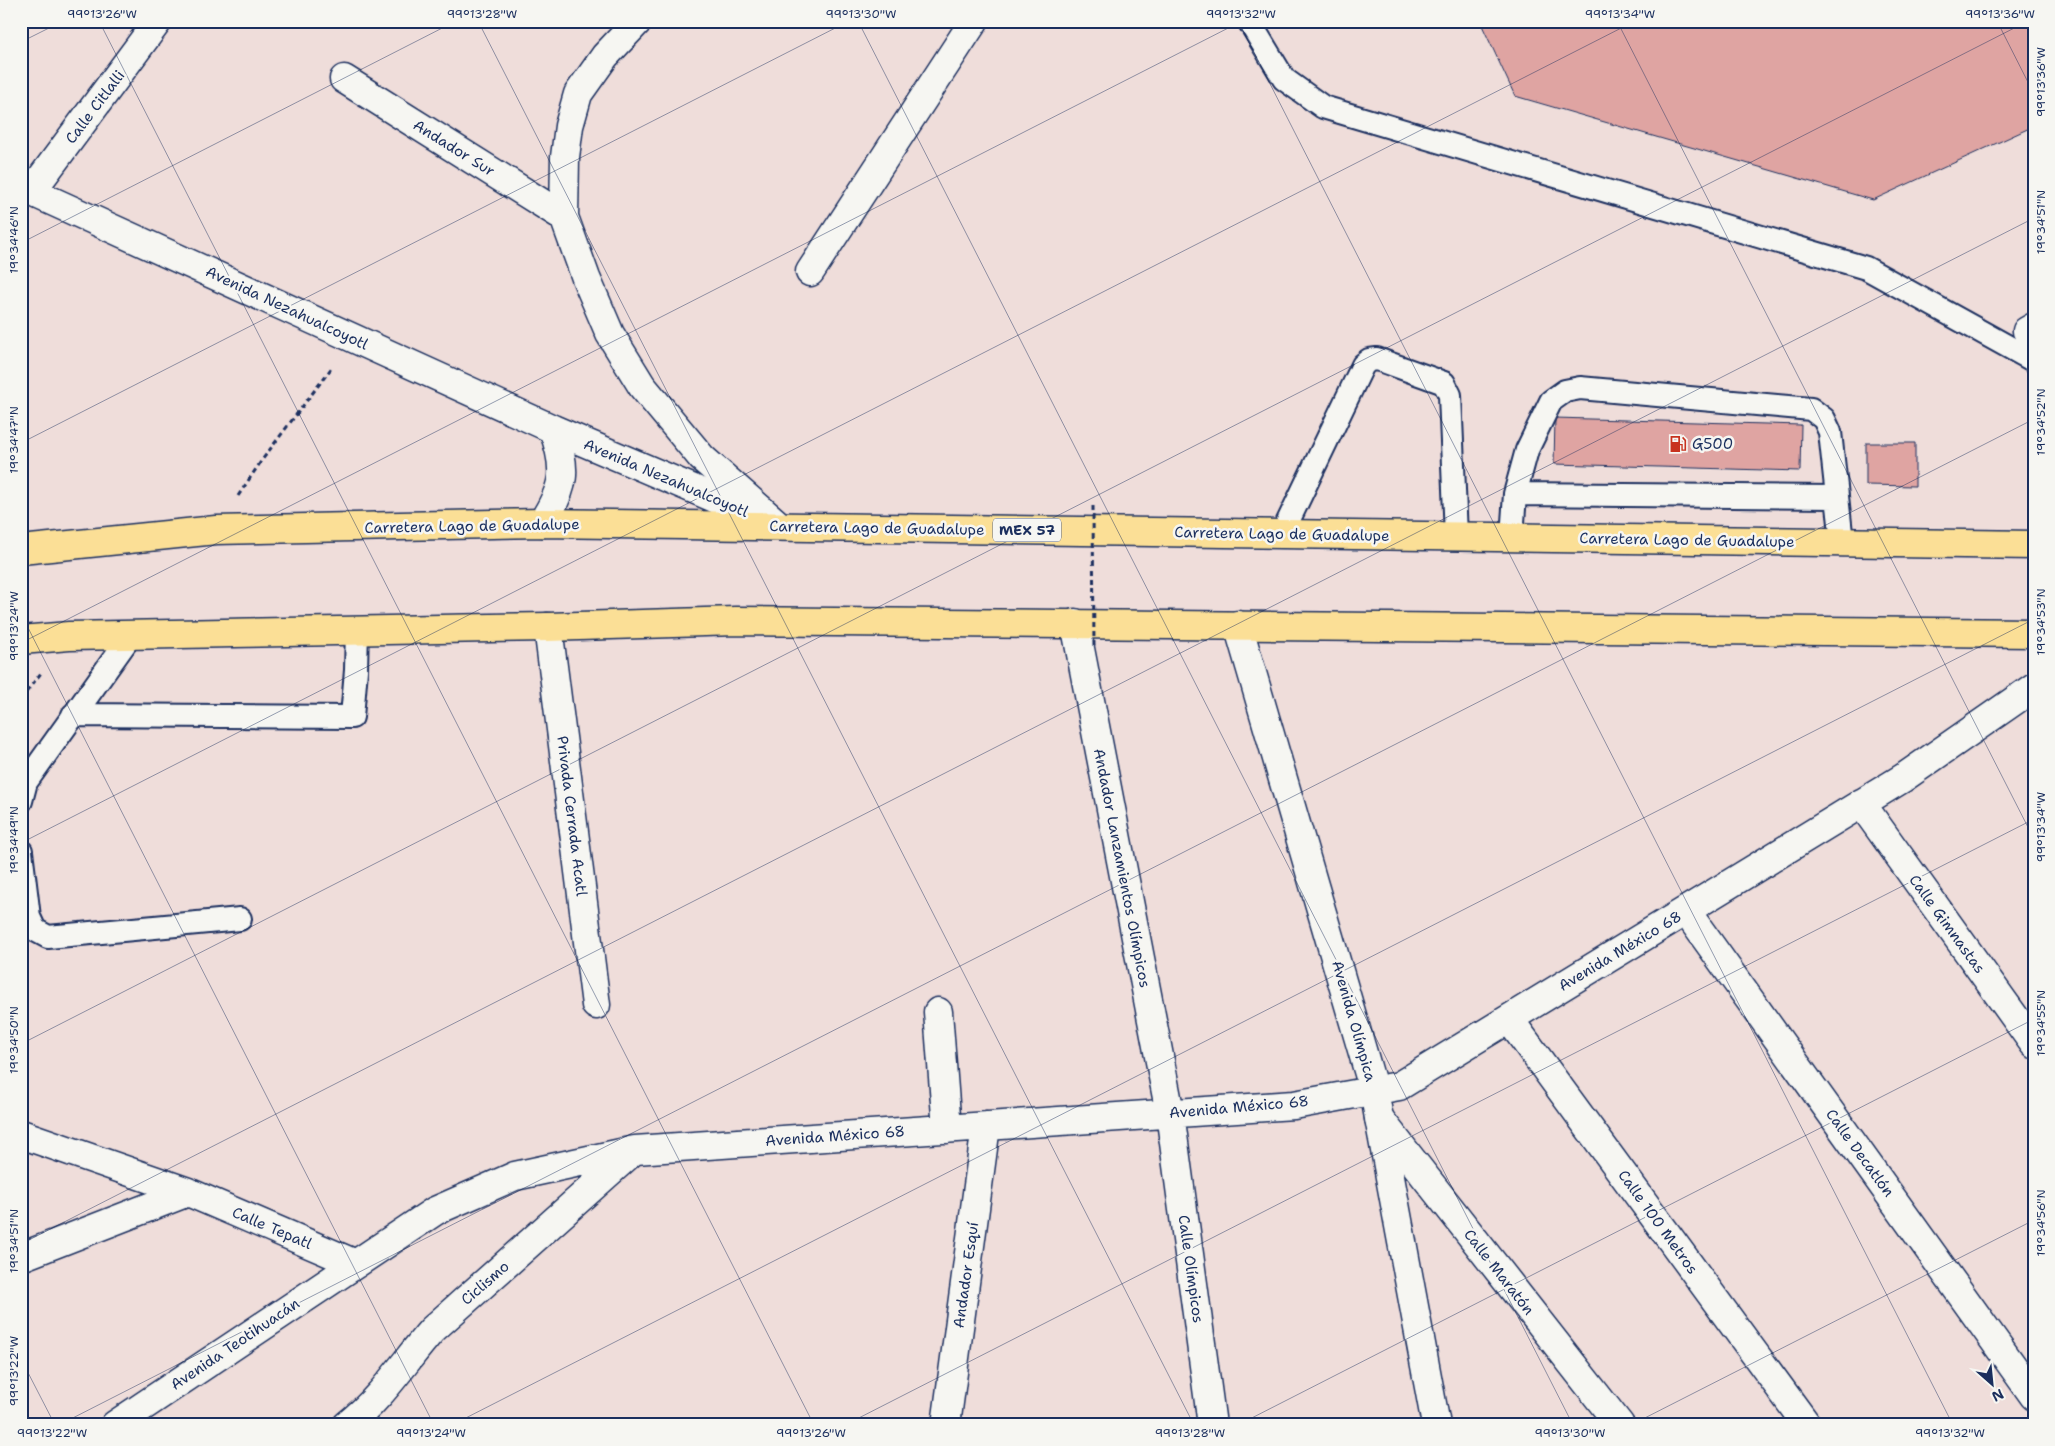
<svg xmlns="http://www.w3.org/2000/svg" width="2055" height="1446" viewBox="0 0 2055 1446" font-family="'Shantell Sans',sans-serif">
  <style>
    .building { fill: #dfa4a2; stroke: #1b2f5e }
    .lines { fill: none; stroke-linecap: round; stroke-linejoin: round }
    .service-casing { stroke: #1b2f5e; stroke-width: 26 }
    .minor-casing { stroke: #1b2f5e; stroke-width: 31 }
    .tertiary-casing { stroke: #1b2f5e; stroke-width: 31 }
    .primary-casing { stroke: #1b2f5e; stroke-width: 31 }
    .path { stroke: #1b2f5e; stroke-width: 3; stroke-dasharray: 5 4; stroke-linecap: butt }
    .service { stroke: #f6f6f2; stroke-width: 22 }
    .minor { stroke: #f6f6f2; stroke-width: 28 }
    .tertiary { stroke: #f6f6f2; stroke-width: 28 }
    .primary { stroke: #fbdf96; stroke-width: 28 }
    .path-bridge { stroke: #1b2f5e; stroke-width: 3; stroke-dasharray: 5 4; stroke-linecap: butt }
    .ticks { fill: none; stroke: #1b2f5e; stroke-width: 1; stroke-opacity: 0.45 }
    .labels { text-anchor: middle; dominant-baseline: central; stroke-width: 5; stroke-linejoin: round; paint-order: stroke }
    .shield { fill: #f6f6f2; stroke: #5d6b8a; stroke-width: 1 }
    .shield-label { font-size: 14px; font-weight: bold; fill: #1b2f5e }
    .street-label { font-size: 15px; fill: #1b2f5e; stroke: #f6f6f2 }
    .poi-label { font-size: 15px; fill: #1b2f5e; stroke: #f6f6f2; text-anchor: start }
    .neatline { fill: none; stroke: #1b2f5e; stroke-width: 2 }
    .ticks-label { font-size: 12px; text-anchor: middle; fill: #1b2f5e }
  </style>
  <rect width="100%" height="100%" fill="#efddda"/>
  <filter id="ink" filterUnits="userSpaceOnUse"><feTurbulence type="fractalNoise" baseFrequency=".02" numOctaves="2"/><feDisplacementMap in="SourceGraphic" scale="10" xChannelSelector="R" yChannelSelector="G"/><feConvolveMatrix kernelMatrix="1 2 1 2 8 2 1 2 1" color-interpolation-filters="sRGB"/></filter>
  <g filter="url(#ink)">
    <path class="building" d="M1480 21H2034V126L1873 200 1515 96Z
      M1555 418 1801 425 1800 471 1554 464Z
      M1866 443H1915V486L1866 485Z"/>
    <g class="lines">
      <g class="service-casing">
        <path id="service" d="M1249 21 1284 79 1323 107 1866 268 2034 361
          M1515 494 1837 497
          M1282 534 1363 365 1369 360 1377 359 1444 383 1450 395 1456 536
          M1512 537 1515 494 1527 450 1551 401 1565 391 1580 388 1811 409 1824 419 1830 432 1842 542
          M73 715 352 717 356 670 357 629
          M21 801 26 782 131 635
          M21 851 29 917 35 930 48 937 240 919"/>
      </g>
      <g class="minor-casing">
        <path id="minor" d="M638 21 605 56 578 94 569 126 565 157 564 217 586 278 610 334 642 386 702 458 775 522
          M344 79 564 217
          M31 192 158 21
          M810 272 974 21
          M2027 331 2034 327
          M1075 623 1170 1113 1212 1425
          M548 627 596 1005
          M1861 803 2034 1044
          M1686 911 2034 1396
          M938 1012 947 1129
          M1509 1019 1807 1425
          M1379 1118 1620 1425
          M21 1134 188 1192 356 1264
          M21 1257 188 1192
          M115 1425 435 1211 515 1176 635 1150 1294 1105 1399 1086 1903 778 2034 687
          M347 1425C381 1399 404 1362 432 1330L633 1151
          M946 1425 986 1126"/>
      </g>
      <g class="tertiary-casing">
        <path id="tertiary" d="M21 187 553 429 780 526
          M542 523C565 487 568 470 553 429
          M1238 625 1374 1091 1436 1425"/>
      </g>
      <g class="primary-casing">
        <path id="primary" d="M21 550 216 530 542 523 2034 545
          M21 640 69 636 548 627 736 621 2034 633"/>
      </g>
      <path class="path" d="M238 496 262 460 333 366
        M21 699 41 673"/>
      <use href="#service" class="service"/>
      <use href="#minor" class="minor"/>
      <use href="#tertiary" class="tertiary"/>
      <use href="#primary" class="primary"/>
      <path class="path-bridge" d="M1093 506 1094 650"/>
    </g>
  </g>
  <path class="ticks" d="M99 21 814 1425M478 21 1194 1425M858 21 1573 1425M1238 21 1953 1425M1617 21 2034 839M1997 21 2034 94M21 42 63 21M21 243 456 21M21 443 849 21M21 614 434 1425M21 643 1242 21M21 843 1635 21M21 1044 2028 21M21 1244 2034 218M21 1359 55 1425M59 1425 2034 419M452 1425 2034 619M845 1425 2034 819M1238 1425 2034 1019M1631 1425 2034 1220M2024 1425 2034 1420"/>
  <defs>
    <g id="fuel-bare" transform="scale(1.35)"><path d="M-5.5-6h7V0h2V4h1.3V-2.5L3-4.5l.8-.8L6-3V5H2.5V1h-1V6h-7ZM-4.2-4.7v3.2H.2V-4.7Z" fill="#c8321e" stroke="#f6f6f2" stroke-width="2.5" paint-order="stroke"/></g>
  </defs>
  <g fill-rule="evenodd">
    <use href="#fuel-bare" x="1678" y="444"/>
  </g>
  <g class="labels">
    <rect class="shield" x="993" y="518.5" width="68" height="23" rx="4"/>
    <g class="shield-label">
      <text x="1027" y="530">MEX 57</text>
    </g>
    <g class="street-label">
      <text transform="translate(95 107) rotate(-53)">Calle Citlalli</text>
      <text transform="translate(454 148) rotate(32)">Andador Sur</text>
      <text transform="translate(287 308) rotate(25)">Avenida Nezahualcoyotl</text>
      <text transform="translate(666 478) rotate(23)">Avenida Nezahualcoyotl</text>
      <text transform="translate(472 526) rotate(-1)">Carretera Lago de Guadalupe</text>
      <text transform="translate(877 528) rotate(1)">Carretera Lago de Guadalupe</text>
      <text transform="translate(1282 534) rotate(1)">Carretera Lago de Guadalupe</text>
      <text transform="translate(1687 540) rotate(1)">Carretera Lago de Guadalupe</text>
      <text transform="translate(572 816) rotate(83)">Privada Cerrada Acatl</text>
      <text transform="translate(1122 868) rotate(79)">Andador Lanzamientos Olímpicos</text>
      <text transform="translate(1947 924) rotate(54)">Calle Gimnastas</text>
      <text transform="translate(1620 951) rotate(-31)">Avenida México 68</text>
      <text transform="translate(1354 1021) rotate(74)">Avenida Olímpica</text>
      <text transform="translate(1239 1107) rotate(-5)">Avenida México 68</text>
      <text transform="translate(835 1136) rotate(-4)">Avenida México 68</text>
      <text transform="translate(1860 1153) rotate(54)">Calle Decatlón</text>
      <text transform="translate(1658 1222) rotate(54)">Calle 100 Metros</text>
      <text transform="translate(272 1228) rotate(23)">Calle Tepatl</text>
      <text transform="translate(1191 1269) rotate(82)">Calle Olímpicos</text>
      <text transform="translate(1499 1272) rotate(52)">Calle Maratón</text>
      <text transform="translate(966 1275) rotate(-82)">Andador Esquí</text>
      <text transform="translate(485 1283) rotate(-41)">Ciclismo</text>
      <text transform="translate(235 1344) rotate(-34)">Avenida Teotihuacán</text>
    </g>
    <g class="poi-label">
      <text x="1692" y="444">G500</text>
    </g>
  </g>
  <rect width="2055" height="1446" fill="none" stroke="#f6f6f2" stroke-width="55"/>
  <g transform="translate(1992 1384) rotate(153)" stroke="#f6f6f2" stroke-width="4" paint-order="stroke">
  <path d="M0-4L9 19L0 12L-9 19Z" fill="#1b2f5e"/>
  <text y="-8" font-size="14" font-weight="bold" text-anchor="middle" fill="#1b2f5e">N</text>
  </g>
  <rect x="28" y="28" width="2000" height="1390" class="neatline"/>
  <g class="ticks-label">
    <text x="102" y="18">99°13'26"W</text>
    <text x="482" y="18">99°13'28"W</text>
    <text x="861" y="18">99°13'30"W</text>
    <text x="1241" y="18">99°13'32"W</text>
    <text x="1620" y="18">99°13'34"W</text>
    <text x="2000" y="18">99°13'36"W</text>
    <text transform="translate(2041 82) rotate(-90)" y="4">99°13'36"W</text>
    <text transform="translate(2041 222) rotate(-90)" y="4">19°34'51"N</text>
    <text transform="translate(14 240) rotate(-90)" y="4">19°34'46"N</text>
    <text transform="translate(2041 422) rotate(-90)" y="4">19°34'52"N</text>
    <text transform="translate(14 440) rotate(-90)" y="4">19°34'47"N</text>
    <text transform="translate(2041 622) rotate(-90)" y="4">19°34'53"N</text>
    <text transform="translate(14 626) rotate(-90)" y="4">99°13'24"W</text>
    <text transform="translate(2041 827) rotate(-90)" y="4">99°13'34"W</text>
    <text transform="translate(14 840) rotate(-90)" y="4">19°34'49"N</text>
    <text transform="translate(2041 1023) rotate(-90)" y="4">19°34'55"N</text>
    <text transform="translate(14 1040) rotate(-90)" y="4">19°34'50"N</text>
    <text transform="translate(2041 1223) rotate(-90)" y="4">19°34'56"N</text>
    <text transform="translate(14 1241) rotate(-90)" y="4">19°34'51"N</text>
    <text transform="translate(14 1371) rotate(-90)" y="4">99°13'22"W</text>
    <text x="52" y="1437">99°13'22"W</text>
    <text x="431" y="1437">99°13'24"W</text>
    <text x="811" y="1437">99°13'26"W</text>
    <text x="1190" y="1437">99°13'28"W</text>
    <text x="1570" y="1437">99°13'30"W</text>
    <text x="1950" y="1437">99°13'32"W</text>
  </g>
</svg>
